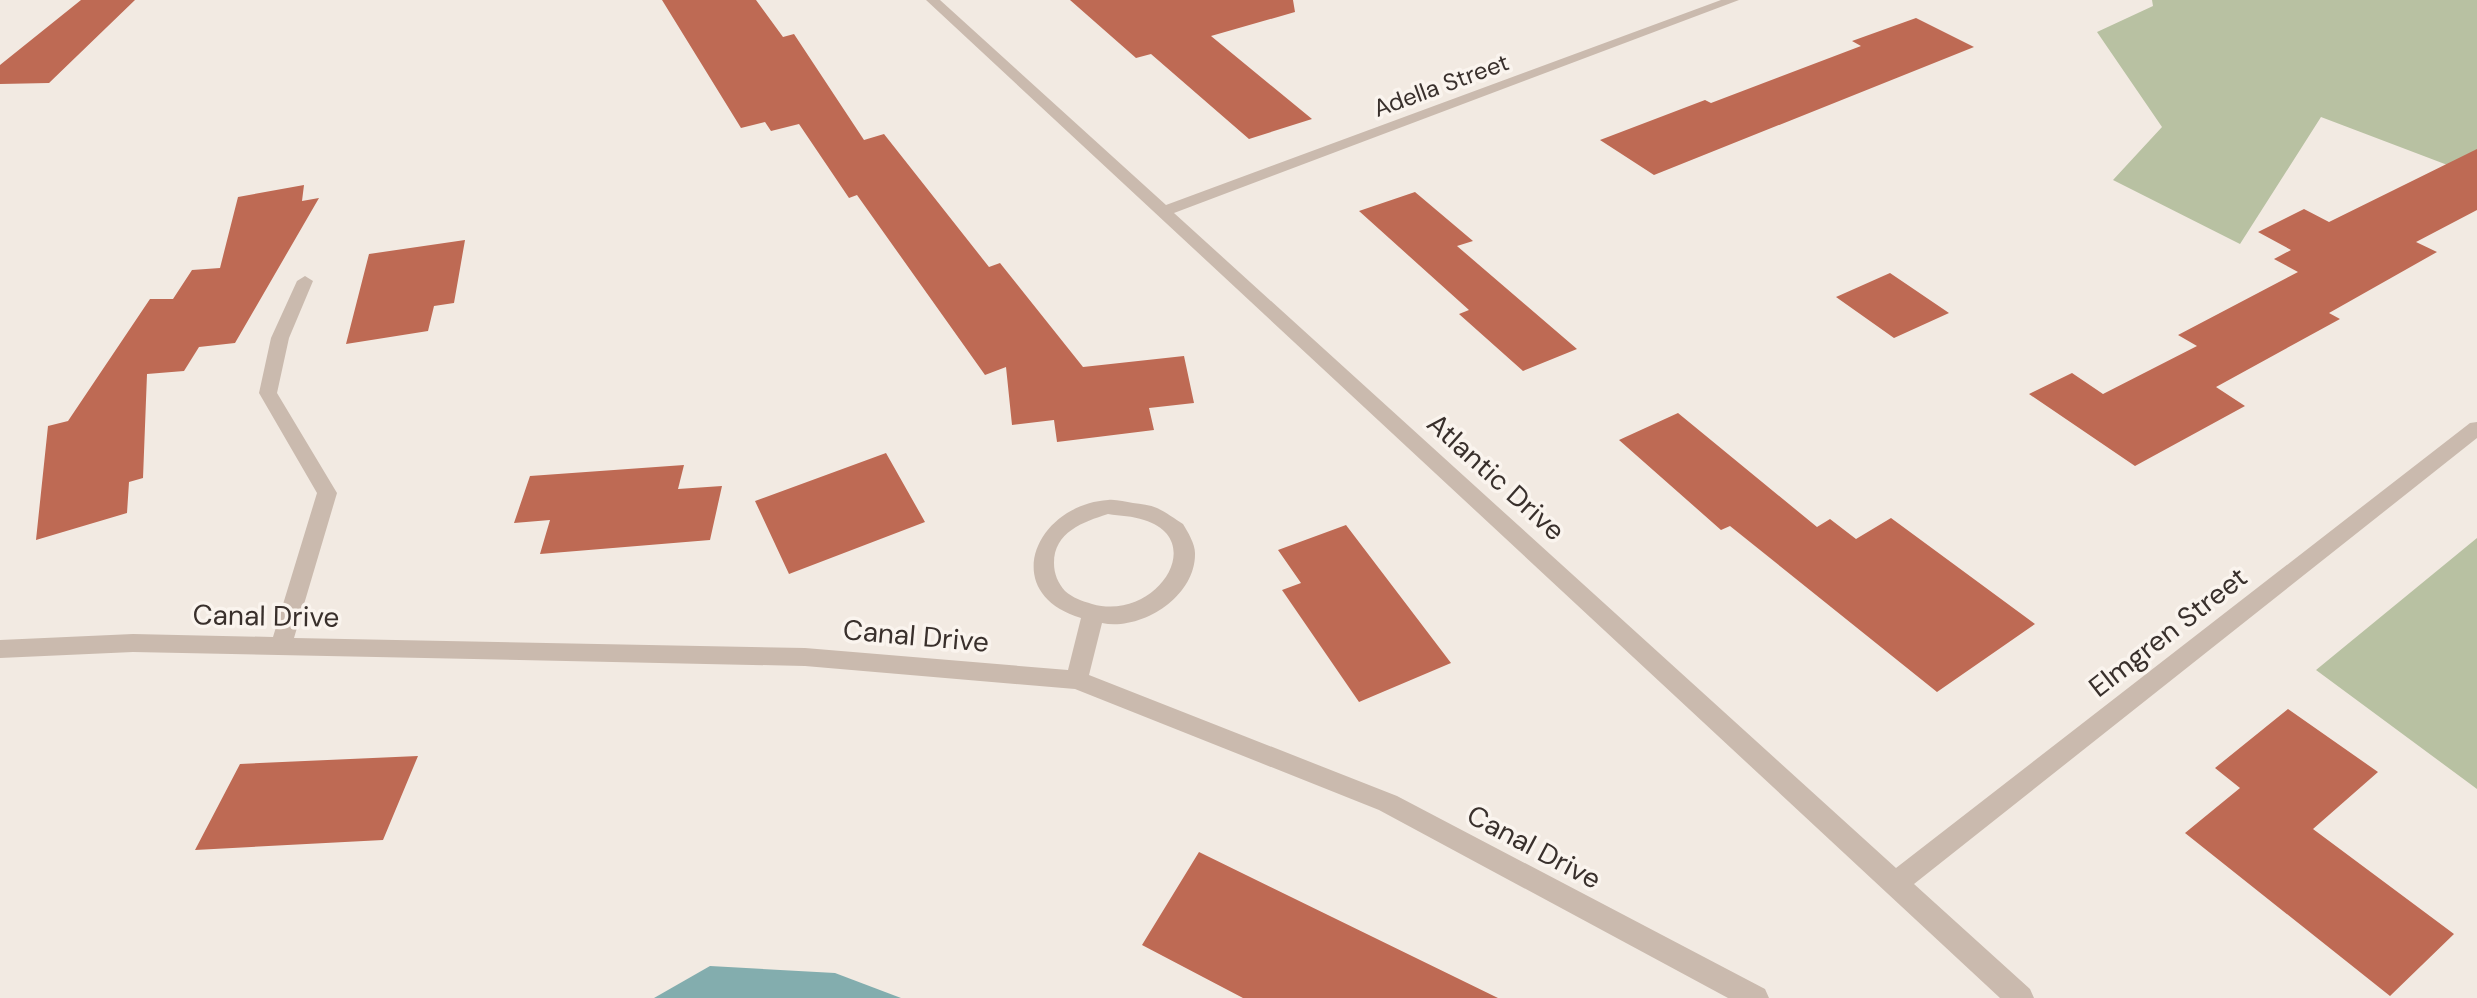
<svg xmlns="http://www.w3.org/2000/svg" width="2477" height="998" viewBox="0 0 2477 998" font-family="'DM Sans',sans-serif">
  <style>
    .green { fill: #b8c1a2 }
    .water { fill: #83adae }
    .building { fill: #be6a54 }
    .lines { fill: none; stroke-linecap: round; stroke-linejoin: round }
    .street { fill: #cabaae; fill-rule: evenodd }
    .labels { text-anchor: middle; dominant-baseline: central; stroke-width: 7; stroke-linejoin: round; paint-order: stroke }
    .far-street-label { font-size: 24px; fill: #39302c; stroke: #faf4ee }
    .street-label { font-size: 28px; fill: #39302c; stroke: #faf4ee }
  </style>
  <rect width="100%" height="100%" fill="#f2eae2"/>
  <path class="green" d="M2152 0H2477V172L2458 169 2321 117 2240 244 2113 180 2162 127 2097 32 2153 6Z
    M2477 538V789L2316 670Z"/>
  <path class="water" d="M710 966 835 973 901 998H654Z"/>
  <path class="building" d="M81 0H135L49 83 0 84V65Z
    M662 0H756L783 37 794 34 864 140 884 134 989 267 1000 263 1083 367 1184 356 1194 403 1149 408 1154 430 1057 442 1054 420 1012 425 1006 367 985 375 857 195 849 198 799 124 771 131 765 122 741 128Z
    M1070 0H1293L1295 12 1211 36 1312 119 1249 139 1151 54 1136 58Z
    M1916 18 1974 47 1654 175 1600 140 1705 100 1711 103 1861 46 1852 41Z
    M2477 149V210L2416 242 2437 252 2329 313 2340 319 2216 387 2245 406 2135 466 2029 394 2072 373 2103 394 2197 346 2178 335 2298 272 2274 259 2291 250 2258 232 2304 209 2329 222Z
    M304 185 302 201 319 198 235 343 199 347 184 371 147 374 143 478 129 482 127 513 36 540 48 426 68 421 150 299H173L192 270 220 268 238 197Z
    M1415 192 1473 241 1457 246 1577 349 1523 371 1459 314 1469 310 1359 211Z
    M465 240 454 303 434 306 428 331 346 344 369 254Z
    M1890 273 1949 313 1894 338 1836 297Z
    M1678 413 1817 527 1830 519 1856 539 1891 518 2035 624 1937 692 1730 526 1721 530 1619 440Z
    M886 453 925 522 789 574 755 501Z
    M684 465 678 489 722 486 710 540 540 554 550 520 514 523 530 476Z
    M1346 525 1451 663 1359 702 1282 590 1301 583 1278 550Z
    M2288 709 2378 772 2313 829 2454 934 2390 996 2185 833 2240 788 2215 768Z
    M418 756 383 840 195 850 240 764Z
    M1199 852 1498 998H1243L1142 945Z"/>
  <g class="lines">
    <path class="street" d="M926 0H940L1166 205 1721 0H1739L1174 213 1896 868 2470 423 2477 422V438L1914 884 2030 989 2034 998H2000Z
      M305 276 313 281 289 338 277 393 337 493 294 638 805 648 1068 670 1081 618C998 593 1035 505 1108 500 1116 499 1125 502 1133 503 1141 504 1150 505 1157 508 1166 512 1175 519 1183 524 1188 532 1195 544 1195 553 1196 597 1141 631 1102 623L1089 675 1397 796 1765 989 1769 998H1728L1379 810 1075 689 805 666 133 652 0 658V640L133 634 273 637 317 493 259 393 271 338 297 281ZM1108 514C1120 516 1133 516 1144 520 1209 540 1156 622 1092 604 1082 601 1073 598 1065 591 1058 583 1054 574 1054 563 1054 532 1083 522 1108 514Z"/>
  </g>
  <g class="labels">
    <g class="far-street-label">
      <text transform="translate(1441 85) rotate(-20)">Adella Street</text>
    </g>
    <g class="street-label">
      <text transform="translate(1496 477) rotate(42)">Atlantic Drive</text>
      <text transform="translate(266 616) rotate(1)">Canal Drive</text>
      <text transform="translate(2168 632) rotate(-38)">Elmgren Street</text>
      <text transform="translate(916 636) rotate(5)">Canal Drive</text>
      <text transform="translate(1534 847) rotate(28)">Canal Drive</text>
    </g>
  </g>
</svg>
